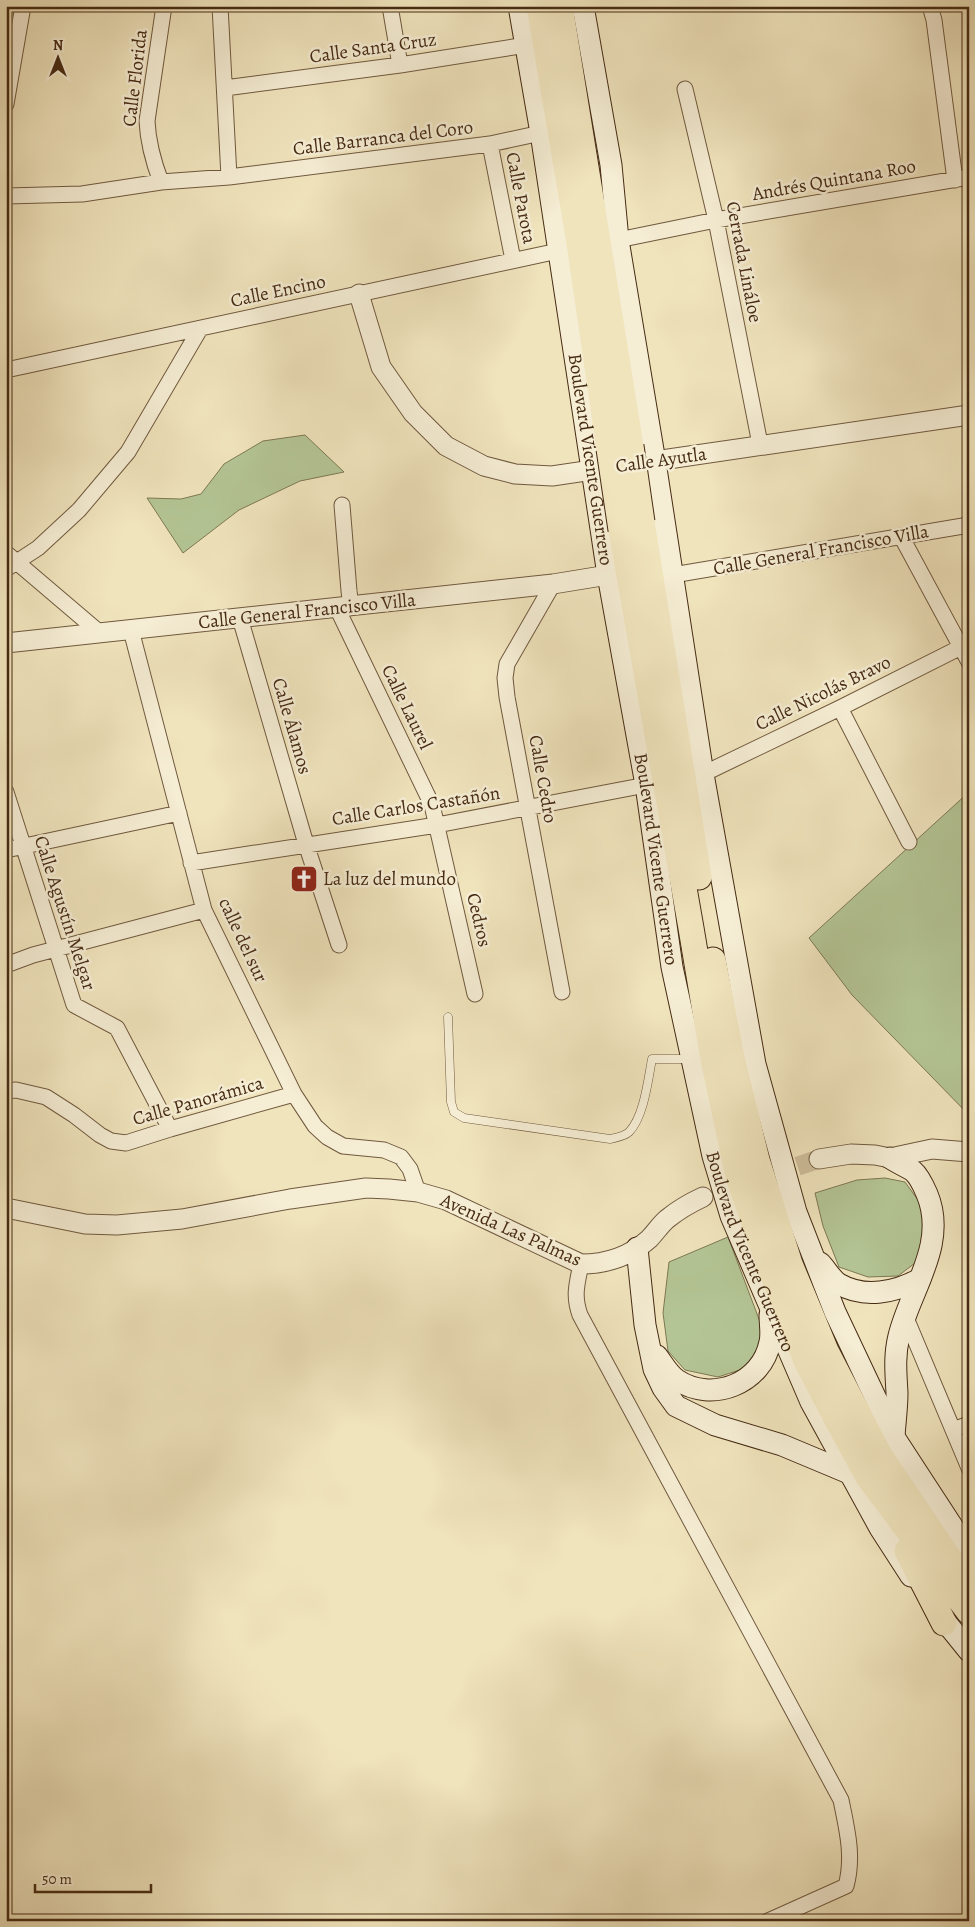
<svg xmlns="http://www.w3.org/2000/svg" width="975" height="1927" viewBox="0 0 975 1927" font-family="Alegreya,serif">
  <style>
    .green { fill: #b4c595; stroke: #7d7854 }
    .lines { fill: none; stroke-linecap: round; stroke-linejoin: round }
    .tertiary-tunnel { stroke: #cebf9b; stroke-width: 19; stroke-dasharray: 19 9; stroke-linecap: butt }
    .service-casing { stroke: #70593e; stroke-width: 9 }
    .minor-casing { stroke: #70593e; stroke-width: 17 }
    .tertiary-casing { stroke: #70593e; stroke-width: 21 }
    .secondary-casing { stroke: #462b13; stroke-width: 23 }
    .trunk-casing { stroke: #462b13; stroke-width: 27 }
    .service { stroke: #f5edd4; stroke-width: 8 }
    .minor { stroke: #f5edd4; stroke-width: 15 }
    .tertiary { stroke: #f5edd4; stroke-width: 19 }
    .secondary { stroke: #f5edd4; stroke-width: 21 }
    .trunk { stroke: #f0e4bd; stroke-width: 25 }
    .trunk-bridge-casing { stroke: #462b13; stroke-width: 27; stroke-linecap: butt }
    .trunk-bridge { stroke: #f0e4bd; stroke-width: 25 }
    .labels { text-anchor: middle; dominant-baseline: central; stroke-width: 5; stroke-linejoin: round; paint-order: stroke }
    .street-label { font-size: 19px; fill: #462b13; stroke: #f5edd4 }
    .poi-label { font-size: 19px; fill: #462b13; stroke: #f5edd4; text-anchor: start }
  </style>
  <rect width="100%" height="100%" fill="#f0e4bd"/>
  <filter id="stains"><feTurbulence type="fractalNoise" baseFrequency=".004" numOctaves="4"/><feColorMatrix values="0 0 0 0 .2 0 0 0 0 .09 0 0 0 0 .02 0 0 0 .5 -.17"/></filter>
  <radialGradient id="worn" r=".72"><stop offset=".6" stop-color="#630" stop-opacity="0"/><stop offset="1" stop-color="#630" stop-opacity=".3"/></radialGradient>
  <path class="green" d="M305 435 344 472 300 481 239 510 183 553 147 498 181 499 201 494 224 464 263 441Z
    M969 792V1115L852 995 809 938Z
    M885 1178 905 1182 921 1204 927 1231 919 1260 898 1276 868 1277 839 1267 823 1226 815 1193 857 1180Z
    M728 1237 762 1327 758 1350 743 1369 718 1377 685 1370 668 1351 663 1313 669 1262Z"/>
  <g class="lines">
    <path class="tertiary-tunnel" d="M771 1175 819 1159"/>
    <g class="service-casing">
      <path id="service" d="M448 1017 451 1102 454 1112 464 1118 610 1139C615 1138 625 1136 629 1132 644 1117 648 1080 652 1059H690"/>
    </g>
    <g class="minor-casing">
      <path id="minor" d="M220 6 229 177
        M390 6 400 65
        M930 6 934 20 955 180
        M225 88 400 65 526 45
        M685 89 716 220 760 444
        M6 104 23 6
        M490 144 513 260
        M161 182C153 161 148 143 147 121L164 6
        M6 196 82 194 161 182 229 177 490 144 541 133
        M618 240 716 220 969 177
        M6 370 558 251
        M342 505 349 591 351 606
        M901 536 969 662
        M6 553 100 633
        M6 569 38 548 79 510 128 452 200 329
        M673 575 969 525
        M553 584 507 664 505 678 507 697 562 992
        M337 608 432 805 475 994
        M240 618 306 844 339 945
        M131 630 204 910 294 1094 315 1126 327 1137 343 1146 384 1150 401 1157 410 1169 418 1192
        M840 708 909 842
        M703 774 840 708 969 643
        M6 792 74 1005 117 1028 170 1129
        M6 850 179 813
        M191 863 437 825 646 785
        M6 965 33 955 204 910
        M6 1091 16 1090 46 1097 74 1115 100 1135 111 1141 126 1143 170 1129 294 1094
        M581 1264C577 1284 573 1295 580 1315L841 1800C847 1829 854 1857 846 1886L768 1921
        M906 1318 969 1468
        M953 1430 969 1424"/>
    </g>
    <g class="tertiary-casing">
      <path id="tertiary" d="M359 294 381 367 413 413 446 446 484 466 515 474 552 476 606 468
        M641 463 969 415
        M6 643 553 584 608 575
        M819 1159 851 1154 875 1155 890 1158 932 1149 969 1152
        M6 1208 85 1224 117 1225 182 1219 290 1199 366 1188 389 1189 418 1192 446 1200 581 1264C607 1264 629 1257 649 1239 655 1233 660 1225 667 1219 678 1210 690 1203 703 1197"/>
    </g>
    <g class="secondary-casing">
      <g id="secondary">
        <path id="s1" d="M519 6 541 133 608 575 646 785 672 967 713 1156 731 1216 811 1402 880 1528 911 1576"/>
        <path d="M583 6 611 165 618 240 655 462 703 774 755 1064 796 1212 835 1312 894 1437 969 1552"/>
        <path d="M890 1158C897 1163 906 1166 913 1171 919 1176 924 1187 927 1194 948 1244 910 1290 899 1336 894 1356 896 1374 897 1393 897 1407 895 1422 894 1436"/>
        <path d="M637 1248 645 1325 654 1369 663 1388 676 1406 715 1425 782 1445 849 1473"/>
        <path d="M820 1263C826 1269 832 1280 839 1284 865 1299 896 1292 920 1279"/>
        <path d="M657 1356C663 1364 669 1375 677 1380 712 1403 762 1384 770 1342 772 1334 770 1324 770 1315"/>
        <path d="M935 1609 969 1651"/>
      </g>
    </g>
    <g class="trunk-casing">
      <path id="trunk" d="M539 6 579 243 609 449
        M560 6 631 446
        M642 522 699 877
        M621 530 691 928 713 1059 738 1177 769 1265 806 1361 839 1424 868 1477 969 1612
        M713 960 732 1058 757 1160 790 1264 826 1351 879 1454 950 1559 969 1582
        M907 1551 944 1623"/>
    </g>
    <use href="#service" class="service"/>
    <use href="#minor" class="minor"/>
    <use href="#tertiary" class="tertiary"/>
    <use href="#secondary" class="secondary"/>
    <use href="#trunk" class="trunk"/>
    <g class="trunk-bridge-casing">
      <path id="trunk-bridge" d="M631 446 642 522
        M609 449 621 530"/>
    </g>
    <use href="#trunk-bridge" class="trunk-bridge"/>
  </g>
  <defs>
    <g id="church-square" transform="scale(1.4375)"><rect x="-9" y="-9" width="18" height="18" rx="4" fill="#8f2418" stroke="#f5edd4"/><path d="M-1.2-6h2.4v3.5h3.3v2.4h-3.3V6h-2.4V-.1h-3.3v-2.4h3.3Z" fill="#fff"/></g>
  </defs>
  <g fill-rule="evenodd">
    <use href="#church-square" x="304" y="879"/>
  </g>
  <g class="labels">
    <g class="street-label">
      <text transform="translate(373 48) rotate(-8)">Calle Santa Cruz</text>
      <text transform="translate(135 78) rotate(-83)">Calle Florida</text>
      <text transform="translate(383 138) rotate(-7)">Calle Barranca del Coro</text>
      <text transform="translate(834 180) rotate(-10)">Andrés Quintana Roo</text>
      <text transform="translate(521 198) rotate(79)">Calle Parota</text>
      <text transform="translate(744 262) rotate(79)">Cerrada Lináloe</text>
      <text transform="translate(278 291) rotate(-12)">Calle Encino</text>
      <text stroke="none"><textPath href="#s1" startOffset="459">Boulevard Vicente Guerrero</textPath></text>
      <text transform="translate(661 460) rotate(-8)">Calle Ayutla</text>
      <text transform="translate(821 550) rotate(-10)">Calle General Francisco Villa</text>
      <text transform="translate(307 611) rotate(-6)">Calle General Francisco Villa</text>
      <text transform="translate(823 693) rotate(-26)">Calle Nicolás Bravo</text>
      <text transform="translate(407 707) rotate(64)">Calle Laurel</text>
      <text transform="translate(292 726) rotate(74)">Calle Álamos</text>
      <text transform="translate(543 779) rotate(80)">Calle Cedro</text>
      <text transform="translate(416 806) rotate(-9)">Calle Carlos Castañón</text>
      <text stroke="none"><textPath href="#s1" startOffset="864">Boulevard Vicente Guerrero</textPath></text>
      <text transform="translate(65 913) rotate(72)">Calle Agustín Melgar</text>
      <text transform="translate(479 920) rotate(77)">Cedros</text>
      <text transform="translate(243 940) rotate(65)">calle del sur</text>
      <text transform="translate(198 1101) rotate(-16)">Calle Panorámica</text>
      <text transform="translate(511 1230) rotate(24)">Avenida Las Palmas</text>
      <text stroke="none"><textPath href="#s1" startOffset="1269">Boulevard Vicente Guerrero</textPath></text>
    </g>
    <g class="poi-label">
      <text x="323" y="879">La luz del mundo</text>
    </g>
  </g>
  <rect width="975" height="1927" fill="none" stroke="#f0e4bd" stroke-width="25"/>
  <rect x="8" y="8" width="960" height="1912" fill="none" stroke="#462b13" stroke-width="2.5"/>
  <rect x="12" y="12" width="950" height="1902" fill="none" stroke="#462b13"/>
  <g transform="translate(58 58)" stroke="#f5edd4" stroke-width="4" paint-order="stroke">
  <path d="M0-4L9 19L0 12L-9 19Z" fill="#462b13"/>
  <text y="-8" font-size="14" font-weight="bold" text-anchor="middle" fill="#462b13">N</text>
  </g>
  <path d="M35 1884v8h116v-8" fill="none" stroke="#462b13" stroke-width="2.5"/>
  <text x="42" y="1884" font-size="15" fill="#462b13" stroke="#f5edd4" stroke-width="4" paint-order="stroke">50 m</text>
  <rect width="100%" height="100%" filter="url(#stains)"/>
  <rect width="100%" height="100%" fill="url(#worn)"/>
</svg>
